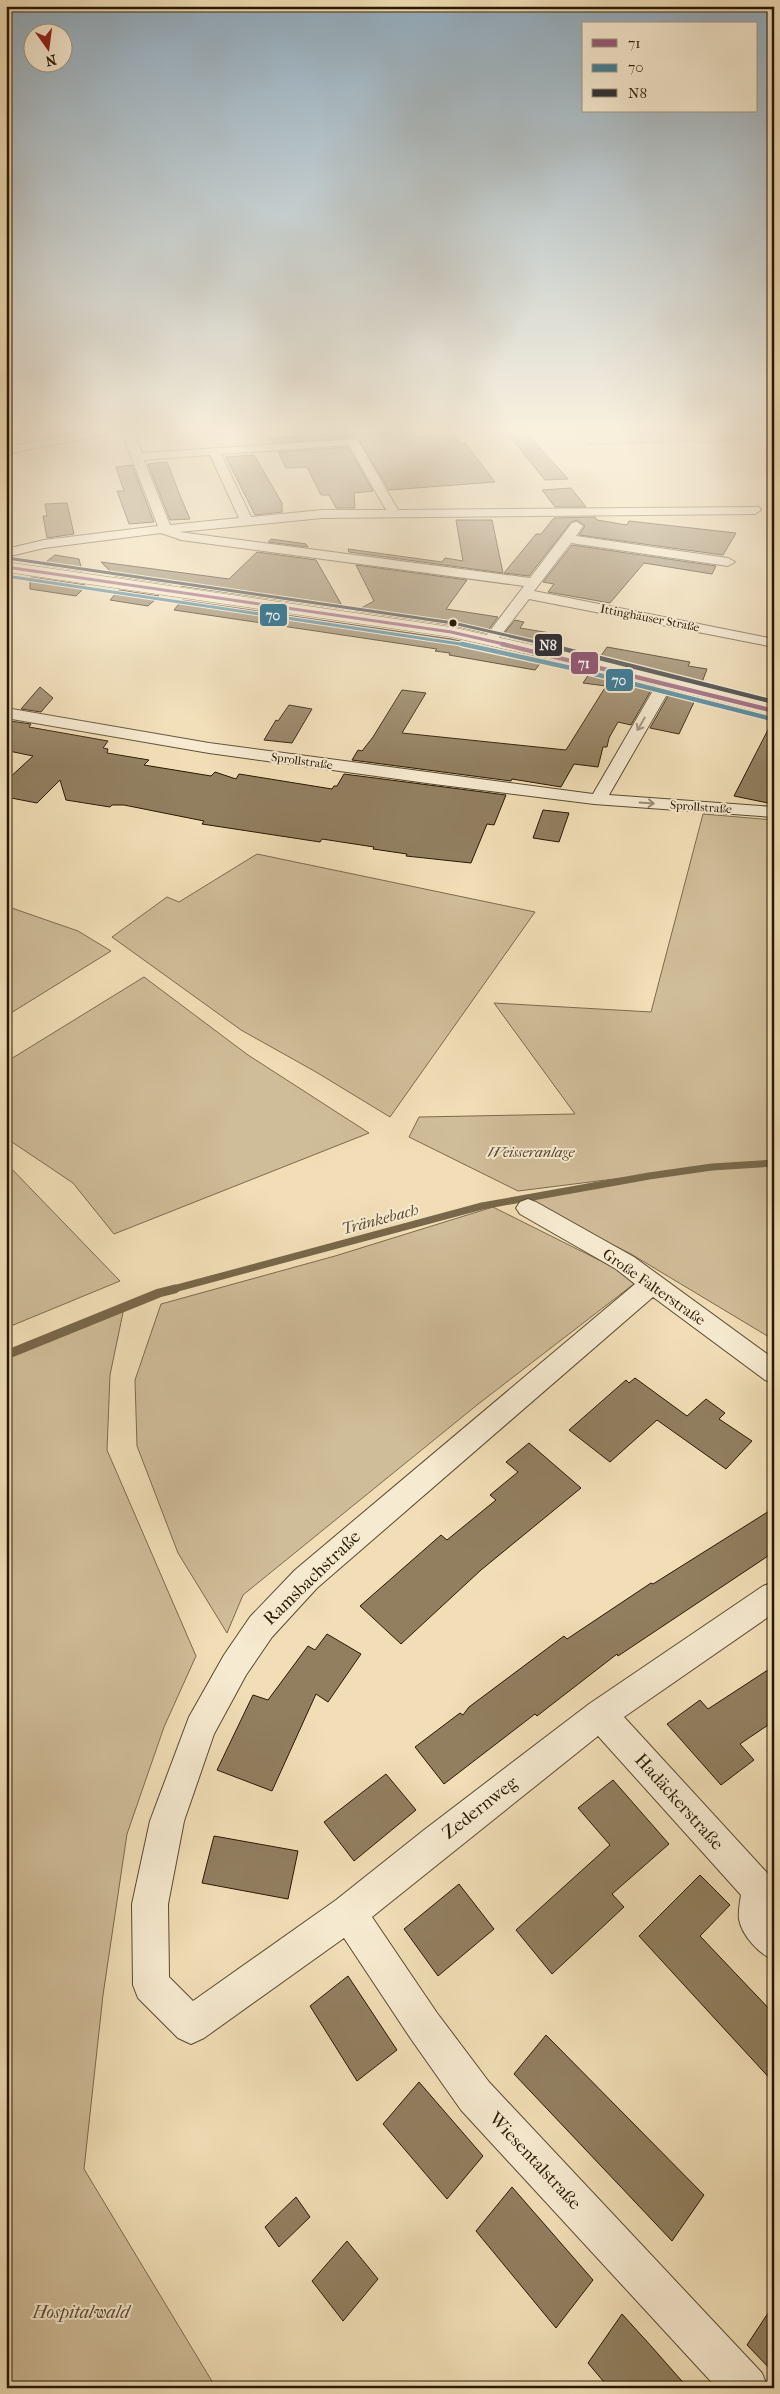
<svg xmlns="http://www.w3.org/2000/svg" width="780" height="2394" viewBox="0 0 780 2394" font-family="'IM FELL French Canon',serif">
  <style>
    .green { fill: #cfbc98; stroke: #7c6a4e }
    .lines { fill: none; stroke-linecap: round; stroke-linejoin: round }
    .stream-far1 { stroke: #78674a; stroke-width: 7 }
    .stream { stroke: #78674a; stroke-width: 9 }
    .building { fill: #917f60; stroke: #281803 }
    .minor-casing { stroke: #5a4a30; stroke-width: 2 }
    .tertiary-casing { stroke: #5a4a30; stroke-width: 1 }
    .minor { fill: #f6ead0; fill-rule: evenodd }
    .tertiary { fill: #f6ead0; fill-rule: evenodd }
    .bus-1-far1-casing { stroke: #f6ead0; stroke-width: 5 }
    .bus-1-casing { stroke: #f6ead0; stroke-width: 7 }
    .bus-2-far1-casing { stroke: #f6ead0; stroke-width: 5 }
    .bus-2-casing { stroke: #f6ead0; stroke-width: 7 }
    .bus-3-far1-casing { stroke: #f6ead0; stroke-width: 5 }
    .bus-3-casing { stroke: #f6ead0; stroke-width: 7 }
    .bus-1-far1 { stroke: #945977; stroke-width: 3 }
    .bus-1 { stroke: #945977; stroke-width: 4.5 }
    .bus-2-far1 { stroke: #407e98; stroke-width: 3 }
    .bus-2 { stroke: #407e98; stroke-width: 4.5 }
    .bus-3-far1 { stroke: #2c2e35; stroke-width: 3 }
    .bus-3 { stroke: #2c2e35; stroke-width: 4.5 }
    .oneway { stroke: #998c74 }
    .bus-dot { fill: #281803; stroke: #f6ead0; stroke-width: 2 }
    .labels { text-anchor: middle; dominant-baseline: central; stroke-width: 4; stroke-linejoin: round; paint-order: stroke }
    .far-street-label { font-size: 12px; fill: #281803; stroke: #f6ead0 }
    .park-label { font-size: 15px; font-style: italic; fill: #5a4930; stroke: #f6ead0 }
    .street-label { font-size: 15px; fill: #281803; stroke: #f6ead0 }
    .water-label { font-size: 16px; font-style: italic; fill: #5d4c32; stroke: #f6ead0 }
    .near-street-label { font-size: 18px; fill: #281803; stroke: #f6ead0 }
    .near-park-label { font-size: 18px; font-style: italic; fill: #5a4930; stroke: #f6ead0 }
    .line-badge { stroke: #f6ead0; stroke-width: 2 }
    .badge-label { font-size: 14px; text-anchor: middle; font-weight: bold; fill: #fff }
  </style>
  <rect width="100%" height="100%" fill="#f1deb6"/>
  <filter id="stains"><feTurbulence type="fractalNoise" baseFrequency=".004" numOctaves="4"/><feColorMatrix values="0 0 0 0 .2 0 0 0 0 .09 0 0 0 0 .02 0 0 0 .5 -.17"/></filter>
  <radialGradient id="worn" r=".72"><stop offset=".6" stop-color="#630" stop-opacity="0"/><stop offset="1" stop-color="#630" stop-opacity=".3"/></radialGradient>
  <path class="green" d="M575 431H774V437L699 443 695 441 588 445Z
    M703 814 774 820V1340L631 1254 521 1199 623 1180 622 1178 518 1191 409 1137 419 1117 575 1114 494 1003 651 1012Z
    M257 854 535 912 390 1117 316 1072 241 1030 112 937 167 897 179 902Z
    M6 906 78 931 111 951 6 1016Z
    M144 977 248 1055 369 1133 114 1234 73 1183 6 1138V1062Z
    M6 1163 120 1281 6 1328Z
    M493 1207 639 1280 477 1405 243 1595 227 1633 178 1553 137 1446 135 1380 161 1304 335 1256Z
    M125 1303 110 1375 107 1450 196 1656 164 1727 127 1834 103 1995 84 2169 216 2388H6V1353Z"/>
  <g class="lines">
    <path class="stream-far1" d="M170 1290 482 1206 649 1176 712 1167 774 1163"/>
    <path class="stream" d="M6 1355 159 1293 175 1289"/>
  </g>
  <path class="building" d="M410 431 414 438 454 435 461 444H466L495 482 389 490 357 437 273 443 271 438 341 433 343 435Z
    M511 431H525L568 479 545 480 508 434Z
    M348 447 373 491 354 493 355 508H336L329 495H321L307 467 286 468 278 452Z
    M254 455 282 503V512L255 515 226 457Z
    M167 462 181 498 190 519 170 520 148 464Z
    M132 465 154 522 129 524 117 491H124L116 467Z
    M571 488 586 507H555L542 490Z
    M67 503 74 534 47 538 43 516H47L45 504Z
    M595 517 597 520 627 525 629 521 736 533 723 555 579 535 585 526 577 520 571 522 529 576 504 573 536 534H541L554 518Z
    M456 520H492L503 573 349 552 348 549 442 562 445 558 463 561Z
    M271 539 306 544 308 547 268 542Z
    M572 545 716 566 712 574 644 563 610 603 548 592 554 584 543 582Z
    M257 552 316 560 344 609 181 586 175 581 171 584 115 576 101 562 229 579Z
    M55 555 79 559 82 571 42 565Z
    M356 565 467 580 446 609 498 617 486 633 451 625 356 611 374 601Z
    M30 577 85 585V587L76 596 30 589Z
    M119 590 159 596 148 606 110 600Z
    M182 600 451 639 543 660 535 670 449 655 450 653 435 651 437 649 174 610Z
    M515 620 524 622 520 628 562 635 552 647 502 636Z
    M607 647 690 662 688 666 707 669 701 685 599 659Z
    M591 671 653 687 631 725 618 722 609 738 607 747H603L598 767 574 764 561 787 512 779 511 781 352 760 358 750 362 751 373 737 402 690 426 693 402 733 566 750 606 686 583 683Z
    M40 687 53 698 41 712 21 709Z
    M671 691 696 698 679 734 650 728Z
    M289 705 312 709 292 743 264 740 276 720 278 721Z
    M774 718V790L768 803 734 796Z
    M10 721 31 724 29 727 108 741 103 748 108 749 107 753 149 760 144 765 211 776 215 772 236 779 239 774 332 789 334 786H337L344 774 506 795 494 825 487 824 471 863 406 856 407 854 373 849 374 847 322 839 320 842 202 824 204 821 124 805H112L110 807 66 800 60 780 37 803 6 797V781L33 756 9 751 6 754V723Z
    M543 810 569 813 559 842 533 838Z
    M635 1378 687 1416 706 1399 725 1413 719 1419 752 1441 726 1469 657 1420 610 1462 569 1430 626 1380 629 1383Z
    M529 1443 581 1488 481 1570 401 1644 360 1606 441 1535 447 1540 496 1500 490 1495 518 1472 506 1462Z
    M774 1508V1552L618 1656 617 1654 537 1716 535 1714 444 1784 415 1747 460 1713 463 1715 469 1707 564 1636 567 1639 651 1583 653 1584Z
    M327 1634 361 1654 328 1702 316 1694 272 1791 217 1770 253 1695 268 1700 308 1646 315 1650Z
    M774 1666V1721L740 1744 754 1760 721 1785 667 1724 700 1700 708 1709Z
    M386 1774 416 1810 354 1861 324 1822Z
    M613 1780 669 1844 612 1894 624 1907 552 1974 516 1930 610 1845 578 1808Z
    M214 1836 298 1851 288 1899 202 1883Z
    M700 1875 730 1905 700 1936 774 2014V2083L639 1936Z
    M459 1884 494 1929 438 1976 404 1929Z
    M348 1976 397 2050 357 2081 310 2006Z
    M546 2035 704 2195 672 2241 514 2074Z
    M419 2082 483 2156 447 2199 383 2124Z
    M512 2187 593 2280 556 2328 476 2231Z
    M296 2197 310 2217 279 2247 265 2227Z
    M347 2241 378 2279 343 2321 312 2281Z
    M774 2304V2373L747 2345Z
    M622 2314 651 2346 688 2388H609L588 2363Z"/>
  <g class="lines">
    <g class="minor-casing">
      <path id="minor" d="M92 431H115L109 434 6 454V447Z
        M121 431H133L142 453 357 439 398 510 759 507 761 510 755 514 322 518 179 532 530 578 572 523 577 522 583 526 576 536 728 558 735 562 728 566 571 543 534 591 774 639V647L529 599 495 643 490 644 483 640 524 586 181 540 161 533 44 548 6 557V549L44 540 158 526ZM349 445 386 510H322L251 517 221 454ZM210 455 239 518 170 525 144 460Z
        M666 677 674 682 609 795 774 807V817L594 804 434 784 209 753 6 718V708L209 743 593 794 658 682Z
        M528 1199 536 1202 634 1257 774 1359V1383L765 1380 653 1297 317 1588 272 1637 246 1675 214 1734 184 1821 168 1904 169 1977 193 2001 336 1900 424 1830 589 1704 763 1586 774 1582V1613L624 1717 771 1877 774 1882V1960C759 1954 742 1936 739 1919 738 1912 740 1902 741 1895L598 1736 372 1917 437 2013 489 2082 762 2373 768 2388H717L461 2110 411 2039 344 1938 204 2038 191 2044 178 2038 138 1998 133 1985 132 1904 150 1821 189 1717 224 1655 250 1617 295 1570 635 1284 616 1269 520 1214 516 1208 520 1202Z"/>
    </g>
    <g class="tertiary-casing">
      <path id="tertiary" d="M6 562 451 627 573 654 774 705V716L571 664 451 637 6 572Z"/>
    </g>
    <use href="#minor" class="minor"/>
    <use href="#tertiary" class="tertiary"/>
    <g class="bus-1-far1-casing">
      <path id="bus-1-far1" d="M6 567 451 632 508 645"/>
    </g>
    <g class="bus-1-casing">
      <path id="bus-1" d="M502 644 774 711"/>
    </g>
    <g class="bus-2-far1-casing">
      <path id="bus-2-far1" d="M6 576 467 645"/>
    </g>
    <g class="bus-2-casing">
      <path id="bus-2" d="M462 644 571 668 772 719"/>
    </g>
    <g class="bus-3-far1-casing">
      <path id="bus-3-far1" d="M7 558 453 623 549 645"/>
    </g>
    <g class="bus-3-casing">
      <path id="bus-3" d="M544 644 774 702"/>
    </g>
    <use href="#bus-1-far1" class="bus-1-far1"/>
    <use href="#bus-1" class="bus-1"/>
    <use href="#bus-2-far1" class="bus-2-far1"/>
    <use href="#bus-2" class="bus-2"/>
    <use href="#bus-3-far1" class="bus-3-far1"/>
    <use href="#bus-3" class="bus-3"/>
  </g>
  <defs><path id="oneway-shaft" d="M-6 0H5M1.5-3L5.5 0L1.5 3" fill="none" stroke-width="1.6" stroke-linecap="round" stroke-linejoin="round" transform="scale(1.25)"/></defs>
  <g class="oneway">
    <use href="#oneway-shaft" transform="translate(641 724) rotate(120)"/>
    <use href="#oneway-shaft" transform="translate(647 803) rotate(4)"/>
  </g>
  <linearGradient id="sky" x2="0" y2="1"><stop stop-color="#90aabc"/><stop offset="0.56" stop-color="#f9f0de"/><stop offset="1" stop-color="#f9f0de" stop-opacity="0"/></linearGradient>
  <rect width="780" height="766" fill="url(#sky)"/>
  <circle class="bus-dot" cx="453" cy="623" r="4.5"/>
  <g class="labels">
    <g class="far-street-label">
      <text transform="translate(650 618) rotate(11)">Ittinghäuser Straße</text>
      <text transform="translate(302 761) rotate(8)">Sprollstraße</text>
      <text transform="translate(701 807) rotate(4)">Sprollstraße</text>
    </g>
    <g class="park-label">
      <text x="531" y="1152">Weisseranlage</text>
    </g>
    <g class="street-label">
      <text transform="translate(654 1287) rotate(35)">Große Falterstraße</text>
    </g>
    <g class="water-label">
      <text transform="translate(380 1219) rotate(-15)">Tränkebach</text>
    </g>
    <g class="near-street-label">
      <text transform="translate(312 1578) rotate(-44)">Ramsbachstraße</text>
      <text transform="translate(679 1802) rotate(48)">Hadäckerstraße</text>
      <text transform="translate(480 1808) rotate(-38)">Zedernweg</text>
      <text transform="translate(535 2161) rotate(47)">Wiesentalstraße</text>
    </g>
    <g class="near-park-label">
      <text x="81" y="2312">Hospitalwald</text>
    </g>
  </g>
  <g class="line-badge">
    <rect x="259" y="603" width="29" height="24" rx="5" fill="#407e98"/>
    <rect x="534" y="633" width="29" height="24" rx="5" fill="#2c2e35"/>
    <rect x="570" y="651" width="29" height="24" rx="5" fill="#945977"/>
    <rect x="605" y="668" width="29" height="24" rx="5" fill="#407e98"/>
  </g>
  <g class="badge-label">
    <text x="273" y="620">70</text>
    <text x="548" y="650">N8</text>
    <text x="584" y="668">71</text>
    <text x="619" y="685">70</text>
  </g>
  <rect width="780" height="2394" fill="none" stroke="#f1deb6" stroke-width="25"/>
  <rect x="8" y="8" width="765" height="2379" fill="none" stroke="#281803" stroke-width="2.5"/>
  <rect x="12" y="12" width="755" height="2369" fill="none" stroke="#281803"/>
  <rect x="582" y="22" width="175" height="90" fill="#f6ead0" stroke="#a4967e"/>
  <rect x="592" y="39" width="25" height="8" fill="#945977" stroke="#a4967e"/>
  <text x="628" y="48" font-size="15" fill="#281803">71</text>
  <rect x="592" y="64" width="25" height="8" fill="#407e98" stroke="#a4967e"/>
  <text x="628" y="72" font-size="15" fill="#281803">70</text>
  <rect x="592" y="89" width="25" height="8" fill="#2c2e35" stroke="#a4967e"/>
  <text x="628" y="98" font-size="15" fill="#281803">N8</text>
  <g transform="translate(48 48) rotate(166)"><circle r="24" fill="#f6ead0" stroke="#a4967e"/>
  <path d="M0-4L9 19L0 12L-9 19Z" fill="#8f2418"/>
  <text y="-8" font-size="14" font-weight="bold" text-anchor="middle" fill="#281803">N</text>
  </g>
  <rect width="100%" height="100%" filter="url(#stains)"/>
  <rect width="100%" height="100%" fill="url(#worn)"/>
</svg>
